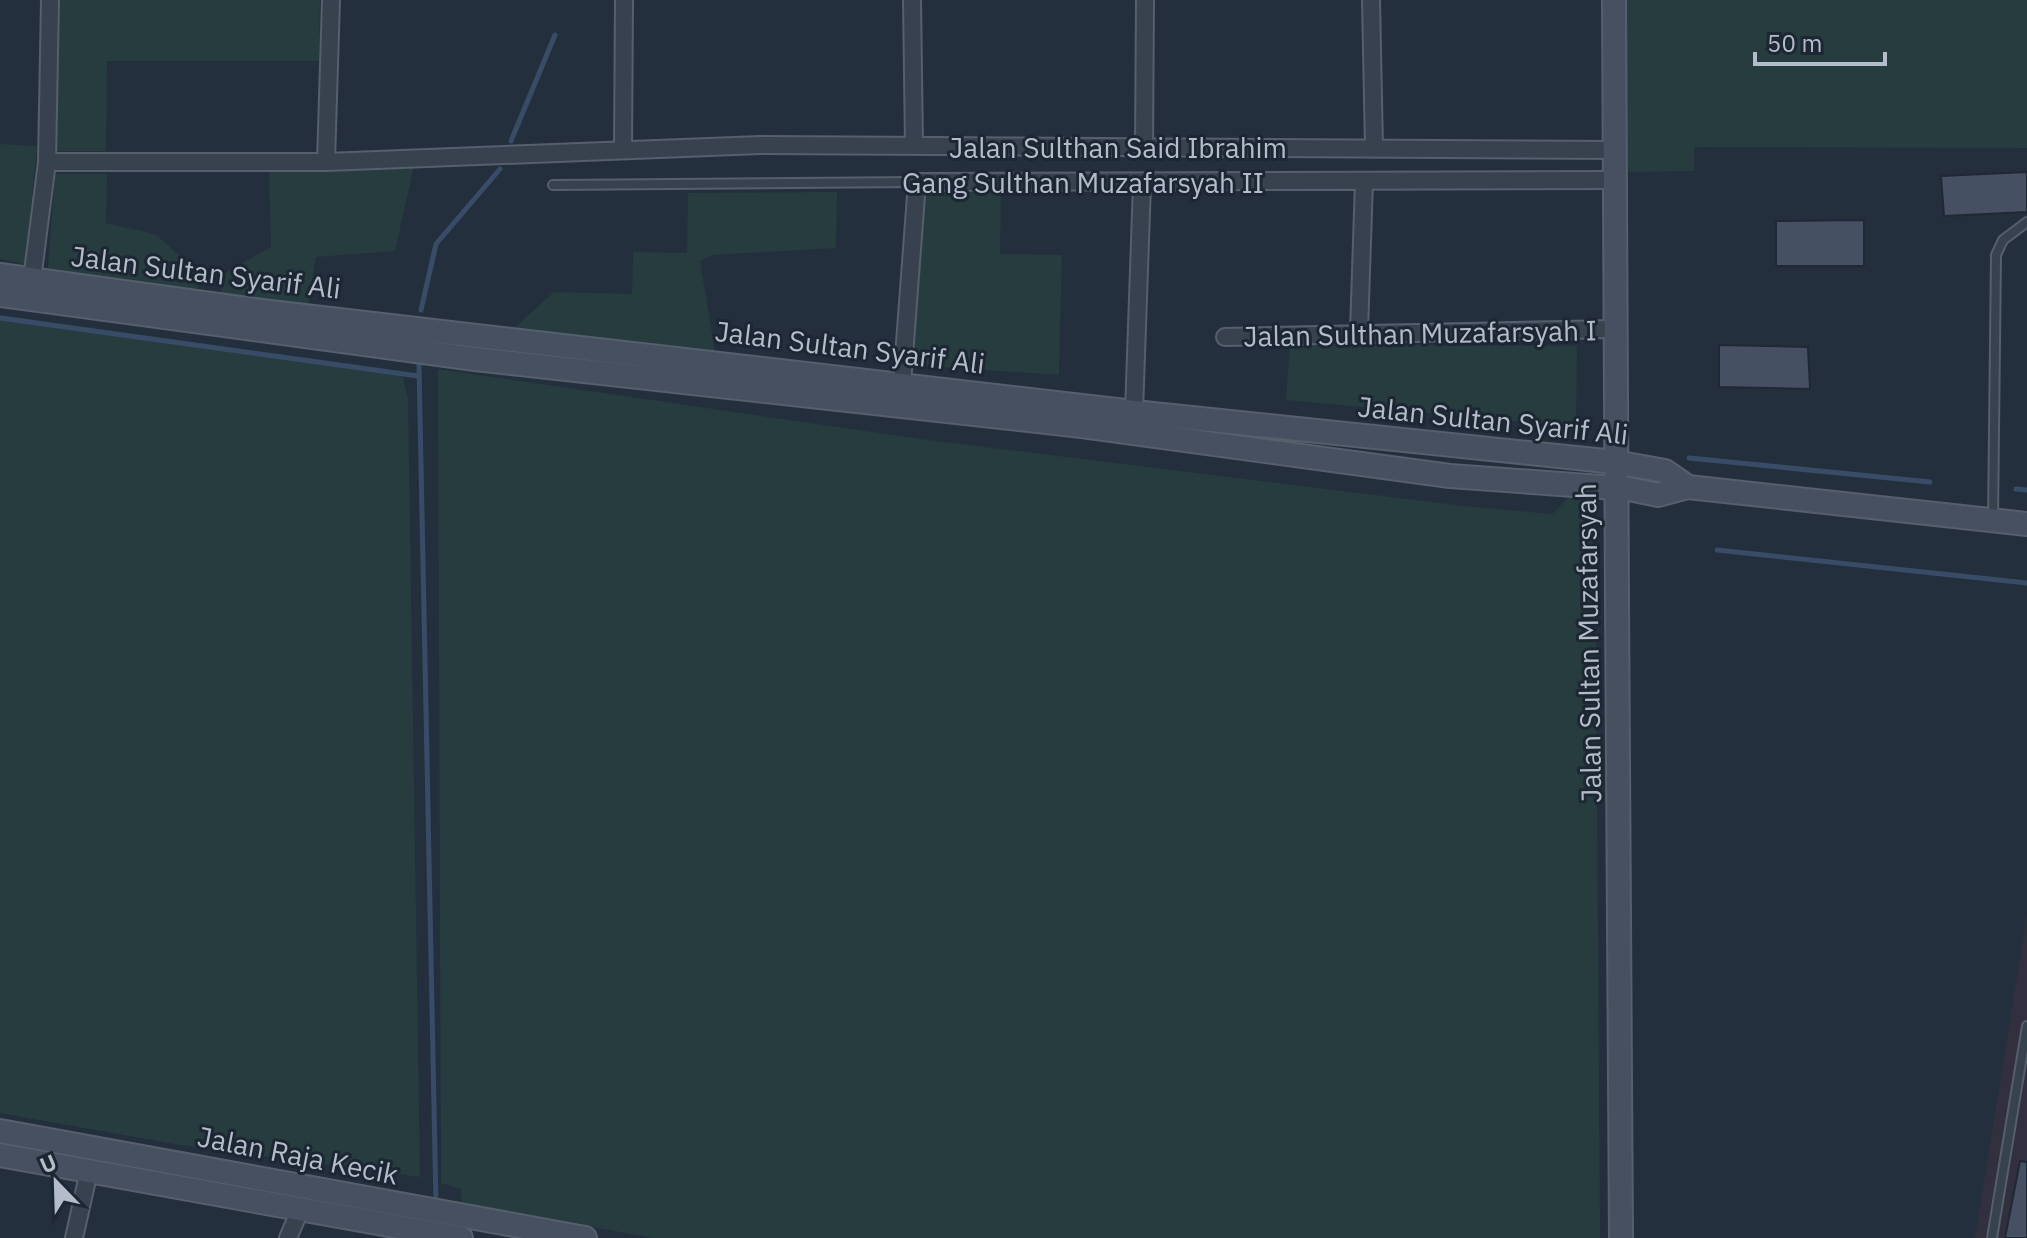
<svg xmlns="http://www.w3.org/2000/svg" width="2027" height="1238" viewBox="0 0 2027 1238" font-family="'IBM Plex Sans',sans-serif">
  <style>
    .medical { fill: #32303f }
    .green { fill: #263c3f }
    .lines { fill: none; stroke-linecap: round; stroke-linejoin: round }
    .stream { stroke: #394c67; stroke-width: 5 }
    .building { fill: #455162; stroke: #1f2835; stroke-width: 2 }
    .lane-casing { stroke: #565f6c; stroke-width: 12 }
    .street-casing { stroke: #565f6c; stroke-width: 20 }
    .secondary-casing { stroke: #565f6c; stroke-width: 26 }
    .lane { stroke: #38414e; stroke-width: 8 }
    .street { stroke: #38414e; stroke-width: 16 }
    .secondary { stroke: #465061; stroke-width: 22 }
    .labels { text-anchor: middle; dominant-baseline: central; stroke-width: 6; stroke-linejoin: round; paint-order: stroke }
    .street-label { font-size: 28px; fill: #b4bcc9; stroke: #1d2633 }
  </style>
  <rect width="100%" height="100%" fill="#242f3e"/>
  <path class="medical" d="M2027 915V1238H1975Z"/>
  <path class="green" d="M57 0H320L319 61H107L106 151H56Z
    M1626 0H2027V148L1694 147V171L1627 172Z
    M0 144 37 146 25 264 0 259Z
    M414 166 395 251 316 257 308 307 220 298 223 274 271 247 269 171Z
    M55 174H107L106 223 155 234 200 274 197 295 48 269Z
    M923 191H1001L1000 254 1062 255 1059 375 913 365Z
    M837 192 836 248 713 255 700 261 715 352 512 330 554 292 632 294 633 252 687 253 688 193Z
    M0 315 388 369 403 378 408 399 420 1177 174 1144 0 1113Z
    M1290 344 1577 346 1576 427 1286 400Z
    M438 369 920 439 1464 506 1552 514 1569 497 1595 498 1600 1238H653L462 1203 461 1189 441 1183Z"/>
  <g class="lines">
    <path class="stream" d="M511 141 555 35
      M421 310 436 244 500 169
      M0 318 418 376
      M419 365 436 1205
      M1689 458 1930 482
      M2016 489 2027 490
      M1717 550 2027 583"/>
  </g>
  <path class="building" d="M2027 172V212L1944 216 1941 176Z
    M1864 220V266H1776V221Z
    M1719 345 1808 347 1810 389 1719 387Z
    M2020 1161 2027 1162V1238H2005Z"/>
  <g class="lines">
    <g class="lane-casing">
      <path id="lane" d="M553 185 917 182
        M1993 520 1996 255 2003 240 2027 222
        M1992 1238 2027 1026"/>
    </g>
    <g class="street-casing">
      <path id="street" d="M912 0 914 145
        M1371 0 1374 147
        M1144 148 1145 0
        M623 150 624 0
        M47 162H326L760 145 1613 150
        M326 162 331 0
        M32 280 47 162 50 0
        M1359 332 1364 181
        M1225 337 1615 329
        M902 383 917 182 1614 180
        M1134 412 1142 184
        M74 1238 89 1171
        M288 1238 300 1210"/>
    </g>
    <g class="secondary-casing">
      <path id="secondary" d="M1614 0C1613 413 1621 825 1621 1238
        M0 275 270 312 1134 412 1615 462 1665 471 1688 487
        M0 295 475 359 1082 426 1450 476 1629 489 1658 495 1688 487 2027 524
        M0 1131 585 1238
        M0 1155 461 1238"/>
    </g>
    <use href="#lane" class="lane"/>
    <use href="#street" class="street"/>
    <use href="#secondary" class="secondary"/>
  </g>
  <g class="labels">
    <g class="street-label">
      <text x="1118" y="147">Jalan Sulthan Said Ibrahim</text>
      <text x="1083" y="182">Gang Sulthan Muzafarsyah II</text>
      <text transform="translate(206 272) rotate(7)">Jalan Sultan Syarif Ali</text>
      <text transform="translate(1420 333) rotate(-1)">Jalan Sulthan Muzafarsyah I</text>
      <text transform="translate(850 347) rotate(7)">Jalan Sultan Syarif Ali</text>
      <text transform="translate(1493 420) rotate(6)">Jalan Sultan Syarif Ali</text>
      <text transform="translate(1588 643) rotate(-91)">Jalan Sultan Muzafarsyah</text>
      <text transform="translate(298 1155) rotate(11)">Jalan Raja Kecik</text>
    </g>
  </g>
  <g transform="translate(56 1182) rotate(337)" stroke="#1d2633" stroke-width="6" paint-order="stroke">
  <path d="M0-6L14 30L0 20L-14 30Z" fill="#b4bcc9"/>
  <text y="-12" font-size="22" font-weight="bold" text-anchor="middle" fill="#b4bcc9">U</text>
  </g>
  <path d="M1755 52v12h130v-12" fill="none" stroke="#b4bcc9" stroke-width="4"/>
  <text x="1767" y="52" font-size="24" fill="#b4bcc9" stroke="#1d2633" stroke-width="6" paint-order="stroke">50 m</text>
</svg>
